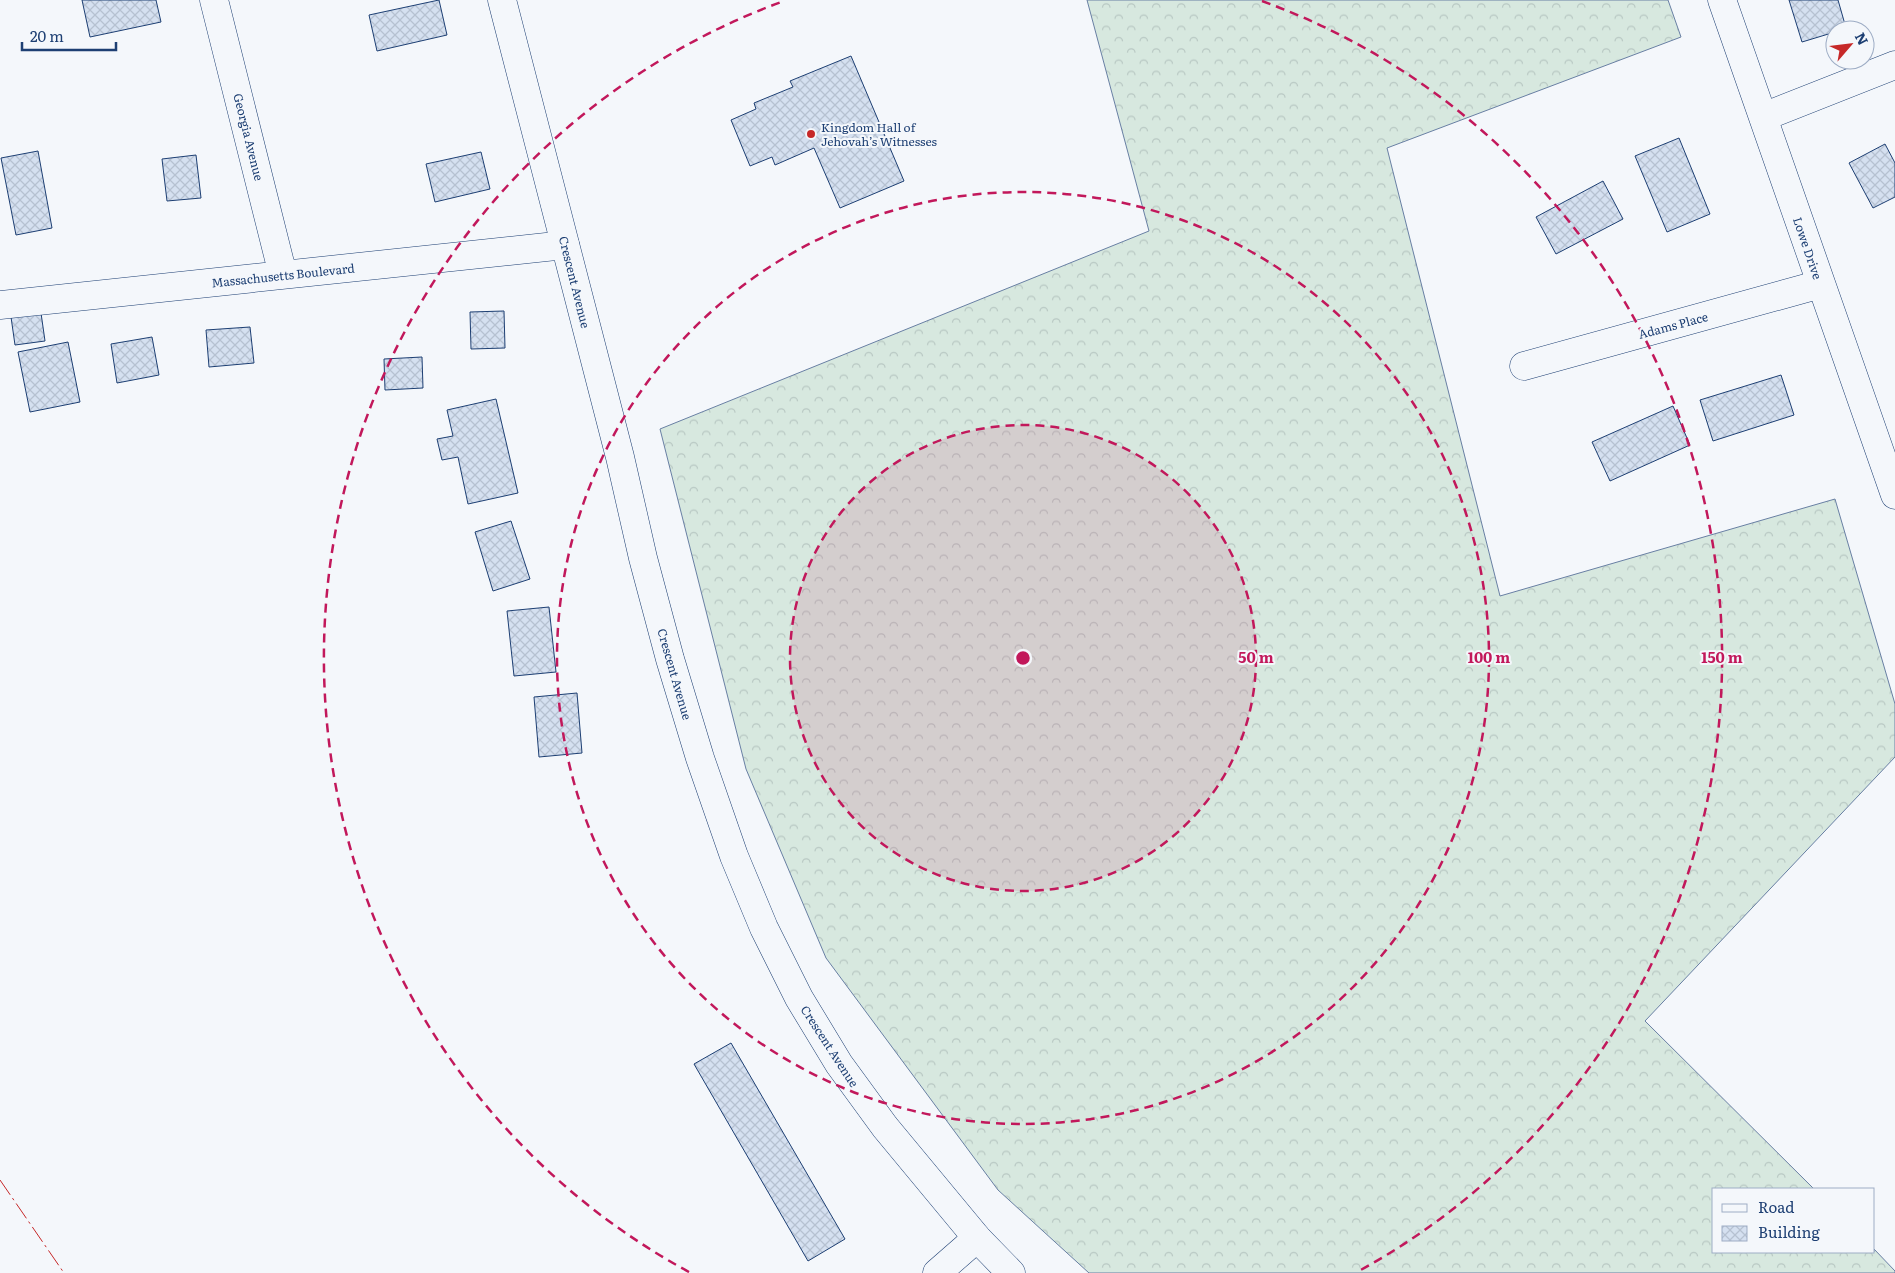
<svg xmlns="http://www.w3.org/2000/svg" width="1895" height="1273" viewBox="0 0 1895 1273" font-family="Literata,serif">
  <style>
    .forest { fill: url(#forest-crowns); stroke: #687fa3 }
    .building { fill: url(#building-cross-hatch); stroke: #1d3f73 }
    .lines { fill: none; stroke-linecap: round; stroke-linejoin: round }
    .minor-casing { stroke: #1d3f73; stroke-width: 29 }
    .tertiary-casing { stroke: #1d3f73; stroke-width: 29 }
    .minor { stroke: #f4f7fb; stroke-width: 28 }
    .tertiary { stroke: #f4f7fb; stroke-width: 28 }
    .power { stroke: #c62828; stroke-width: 1; stroke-dasharray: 18 4 2.5 4; stroke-linecap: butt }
    .ring { fill: none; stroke: #c2185b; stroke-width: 2.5; stroke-dasharray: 9 6 }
    .poi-dot { fill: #c62828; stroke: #f4f7fb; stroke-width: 2 }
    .labels { text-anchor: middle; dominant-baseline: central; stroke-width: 4; stroke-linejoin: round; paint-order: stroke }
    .poi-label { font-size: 12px; fill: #1d3f73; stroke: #f4f7fb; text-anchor: start }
    .street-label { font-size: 12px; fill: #1d3f73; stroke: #f4f7fb }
    .centre { fill: #c2185b; stroke: #f4f7fb; stroke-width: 2.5 }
    .ring-label { font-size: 15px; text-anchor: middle; font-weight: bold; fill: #c2185b; stroke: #f4f7fb; stroke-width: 4; stroke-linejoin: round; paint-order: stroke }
  </style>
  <defs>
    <pattern id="forest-crowns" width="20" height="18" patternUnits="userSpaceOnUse" patternTransform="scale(1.25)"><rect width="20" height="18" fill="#d7e8df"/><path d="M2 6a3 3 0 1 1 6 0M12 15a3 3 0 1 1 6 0" fill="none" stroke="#b8c8c3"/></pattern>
    <pattern id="building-cross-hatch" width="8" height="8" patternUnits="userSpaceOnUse" patternTransform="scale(1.25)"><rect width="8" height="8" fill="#d5e0f0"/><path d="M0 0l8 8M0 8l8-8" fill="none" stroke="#b6c1d1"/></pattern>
  </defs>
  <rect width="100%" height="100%" fill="#f4f7fb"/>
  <path class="forest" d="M1087 0H1668L1681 37 1387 148 1500 596 1835 499 1895 704V757L1645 1021 1814 1189H1714V1252H1874V1249L1895 1271V1273H1089L998 1190 826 958 746 769 660 429 1149 231Z"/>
  <path class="building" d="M82 0H156L161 22 90 37Z
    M439 0 447 35 377 51 369 15Z
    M1789 0H1838L1846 28 1835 30V32L1802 42Z
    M851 56 904 181 840 208 814 148 775 165 772 157 750 166 731 120 756 109 754 103 793 87 790 81Z
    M1679 138 1710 214 1667 232 1635 156Z
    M1885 144 1895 163V197L1873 208 1849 163Z
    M38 151 52 228 16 235 1 158Z
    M481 152 490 189 435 202 426 164Z
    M196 155 201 198 167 201 162 159Z
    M1603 181 1623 219 1556 254 1536 217Z
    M504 311 505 348 471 349 470 312Z
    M41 313 45 341 15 345 11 317Z
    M250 327 254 363 209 367 206 330Z
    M152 337 159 375 117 383 111 344Z
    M68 342 80 402 30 412 18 352Z
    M422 357 423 388 385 390 384 359Z
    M1781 375 1794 415 1713 441 1700 400Z
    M496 399 518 493 468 504 458 457 442 460 437 439 453 436 447 410Z
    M1673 406 1690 445 1610 481 1592 442Z
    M511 521 530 579 493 591 475 532Z
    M549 607 556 672 514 676 507 611Z
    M577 693 582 753 539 757 534 697Z
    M731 1043 845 1239 808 1261 694 1064Z"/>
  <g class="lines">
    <g class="minor-casing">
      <path id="minor" d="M214 0 283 275
        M1722 0 1895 495
        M1763 117 1895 65
        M0 305 565 245
        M1524 366 1821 284
        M937 1273 977 1238"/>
    </g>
    <g class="tertiary-casing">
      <path id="tertiary" d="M502 0 620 457 643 558 670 659 700 758 734 856 764 928 799 998 839 1064 885 1127 977 1238 1011 1273"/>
    </g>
    <use href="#minor" class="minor"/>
    <use href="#tertiary" class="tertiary"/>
    <path class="power" d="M0 1180 64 1273"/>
  </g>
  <circle cx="1023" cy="658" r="233" fill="#c2185b" fill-opacity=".12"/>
  <g class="ring">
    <circle cx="1023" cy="658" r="233"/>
    <circle cx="1023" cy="658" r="466"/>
    <path d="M689 1272A699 699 0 0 1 784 1M1262 1A699 699 0 0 1 1357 1272"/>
  </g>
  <circle class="poi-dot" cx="811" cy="134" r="5"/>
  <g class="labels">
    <g class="poi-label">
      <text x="821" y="127">Kingdom Hall of<tspan x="821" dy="14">Jehovah’s Witnesses</tspan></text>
    </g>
    <g class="street-label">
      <text transform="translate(249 137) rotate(76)">Georgia Avenue</text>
      <text transform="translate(1808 248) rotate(71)">Lowe Drive</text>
      <text transform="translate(283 275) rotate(-6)">Massachusetts Boulevard</text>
      <text transform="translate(575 282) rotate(76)">Crescent Avenue</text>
      <text transform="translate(1673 325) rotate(-15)">Adams Place</text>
      <text transform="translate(675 674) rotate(74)">Crescent Avenue</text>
      <text transform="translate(830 1046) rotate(57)">Crescent Avenue</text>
    </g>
  </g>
  <circle cx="1023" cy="658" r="8" class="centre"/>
  <g class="ring-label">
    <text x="1256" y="663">50 m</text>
    <text x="1489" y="663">100 m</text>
    <text x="1722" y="663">150 m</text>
  </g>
  <rect x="1712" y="1188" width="162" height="65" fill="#f4f7fb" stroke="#9eadc5"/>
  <rect x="1722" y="1204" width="25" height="8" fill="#f4f7fb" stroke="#9eadc5"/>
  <text x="1758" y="1213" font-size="15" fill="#1d3f73">Road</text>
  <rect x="1722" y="1226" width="25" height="15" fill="url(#building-cross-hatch)" stroke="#9eadc5"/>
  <text x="1758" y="1238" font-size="15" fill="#1d3f73">Building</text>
  <g transform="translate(1850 45) rotate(62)"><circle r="24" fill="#f4f7fb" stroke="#9eadc5"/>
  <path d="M0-4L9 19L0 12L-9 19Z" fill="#c62828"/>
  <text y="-8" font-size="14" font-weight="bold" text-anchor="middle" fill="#1d3f73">N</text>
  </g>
  <path d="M22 42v8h94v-8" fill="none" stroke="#1d3f73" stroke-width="2.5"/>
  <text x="30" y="42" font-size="15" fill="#1d3f73" stroke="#f4f7fb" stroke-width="4" paint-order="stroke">20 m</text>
</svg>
